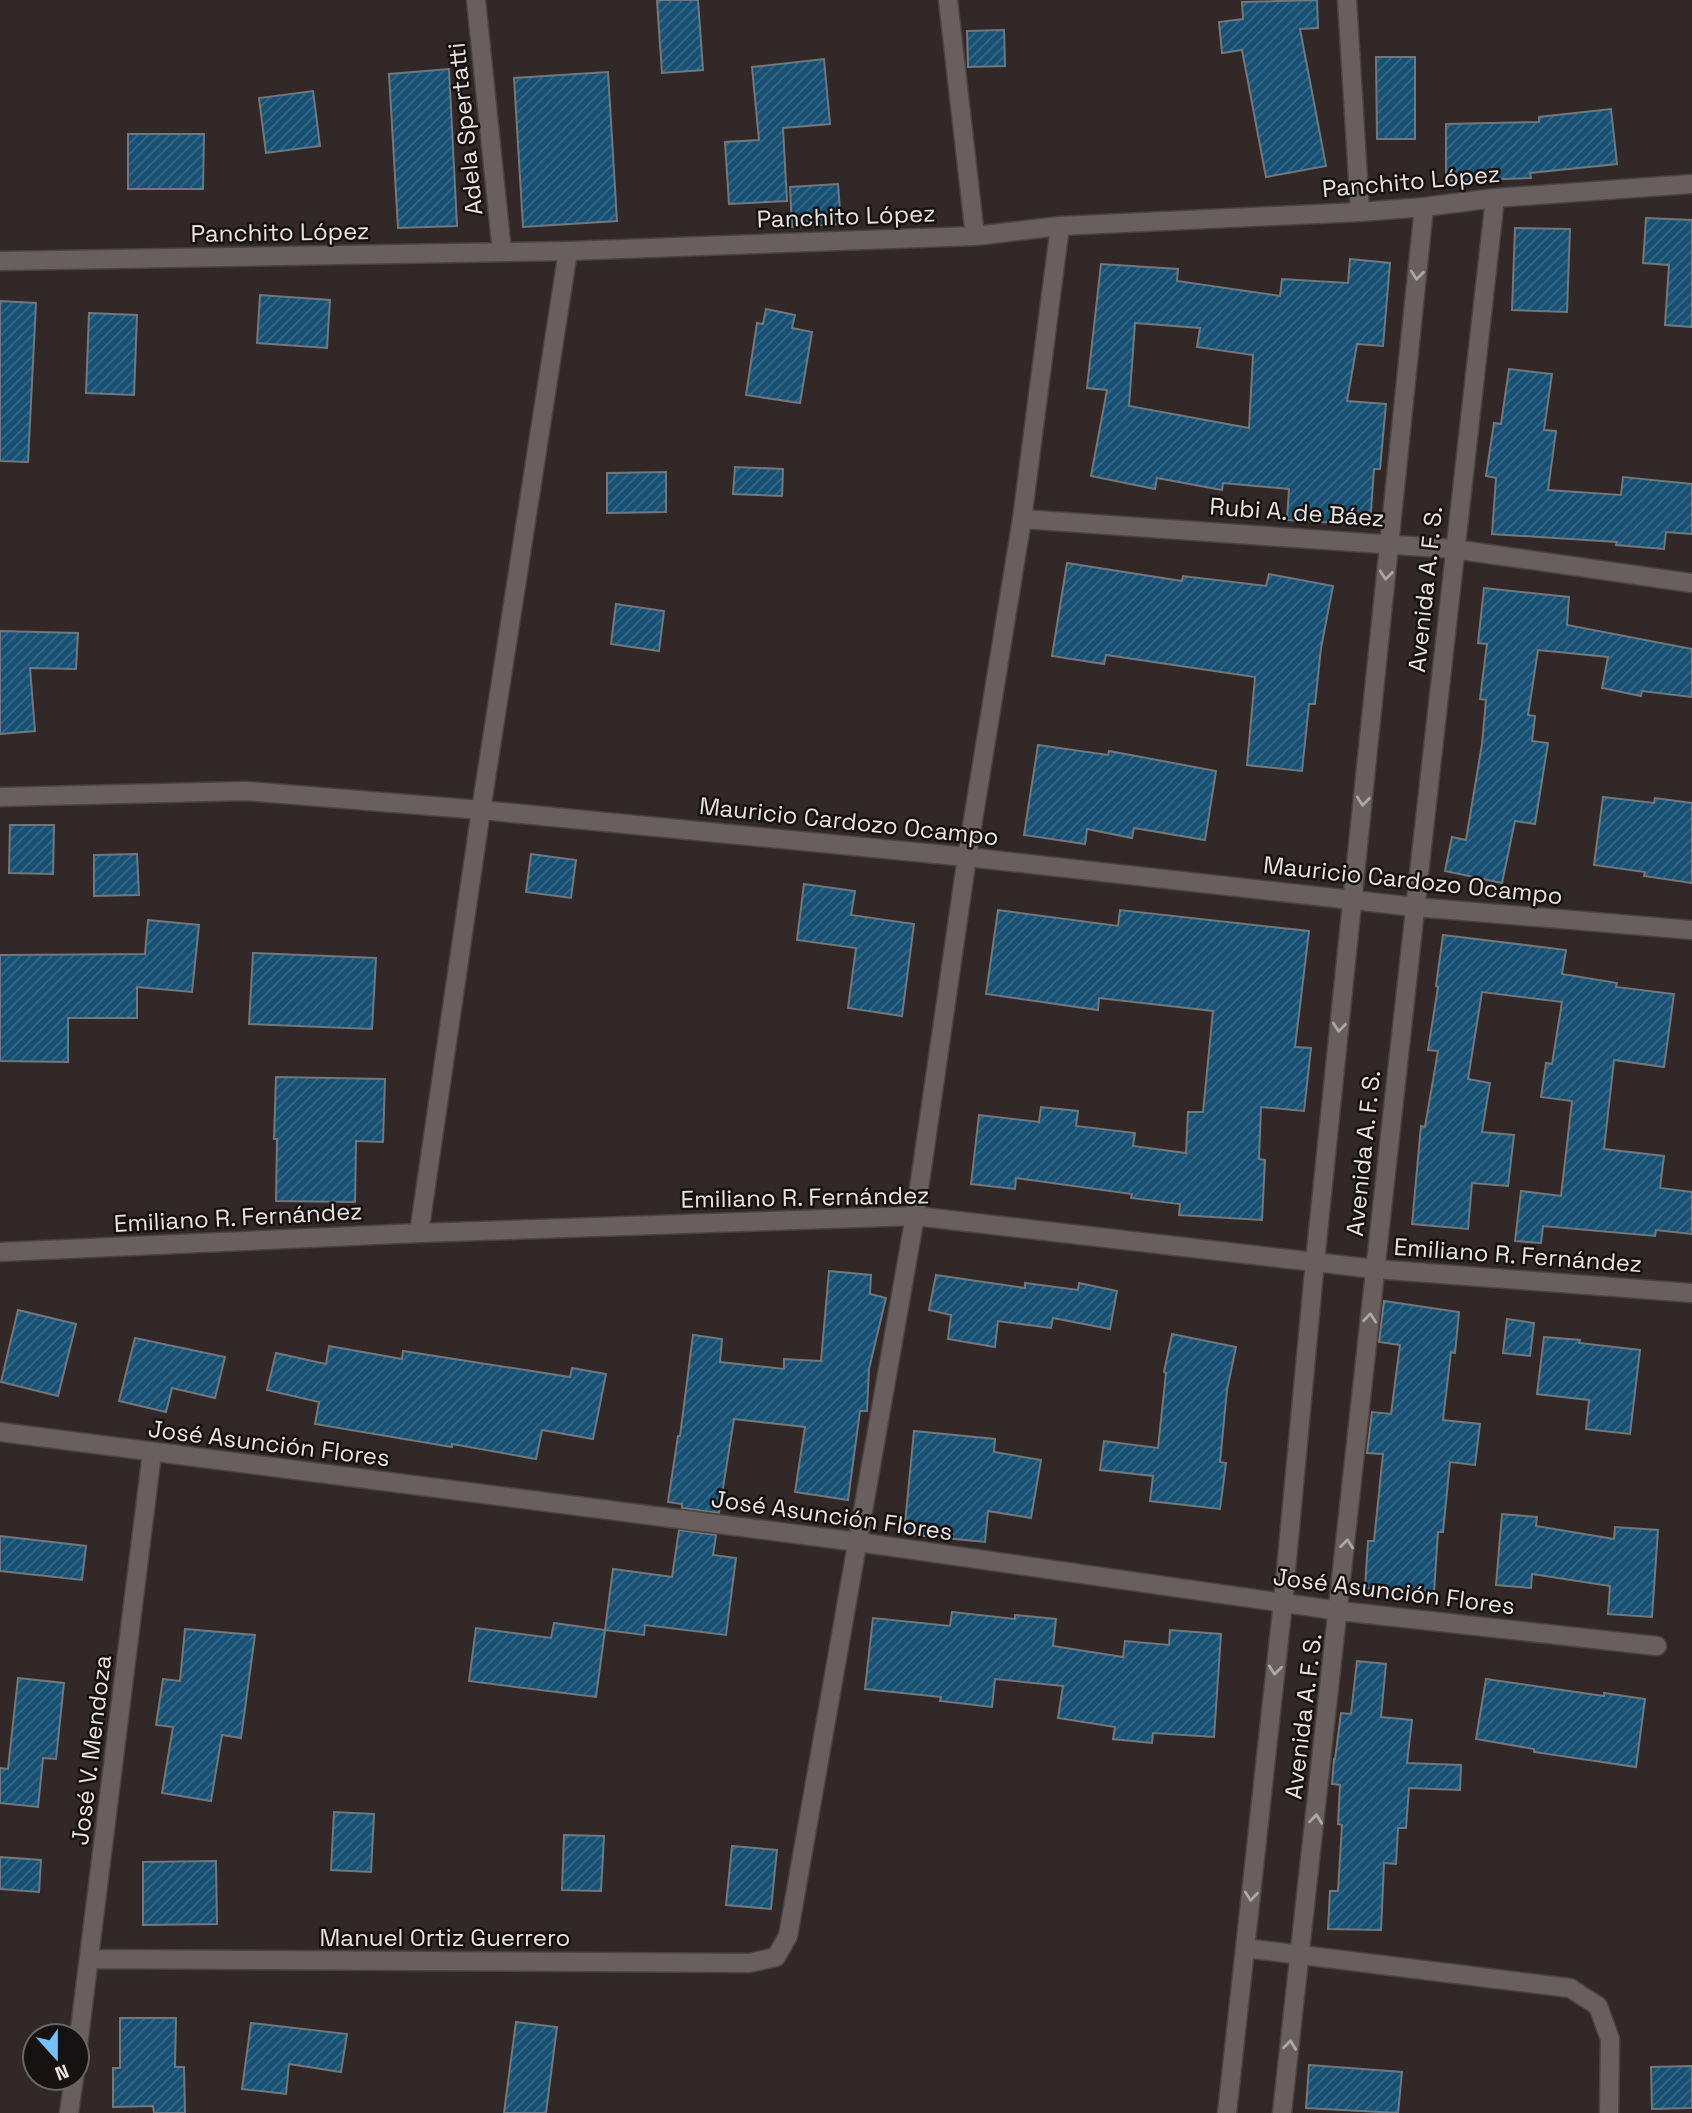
<svg xmlns="http://www.w3.org/2000/svg" width="1692" height="2113" viewBox="0 0 1692 2113" font-family="'Space Grotesk',sans-serif">
  <style>
    .building { fill: url(#building-hatch); stroke: #70787e; stroke-width: 2; fill-rule: evenodd }
    .lines { fill: none; stroke-linecap: round; stroke-linejoin: round }
    .minor-casing { stroke: #4b4343; stroke-width: 21 }
    .minor { stroke: #695f5e; stroke-width: 18 }
    .oneway { stroke: #afa7a6 }
    .labels { text-anchor: middle; dominant-baseline: central; stroke-width: 5; stroke-linejoin: round; paint-order: stroke }
    .street-label { font-size: 24px; fill: #e8e2e1; stroke: #161212 }
  </style>
  <defs>
    <pattern id="building-hatch" width="6" height="6" patternUnits="userSpaceOnUse" patternTransform="scale(1.75)"><rect width="6" height="6" fill="#175073"/><path d="M-1 1l2-2M0 6l6-6M5 7l2-2" fill="none" stroke="#396987"/></pattern>
  </defs>
  <rect width="100%" height="100%" fill="#322828"/>
  <path class="building" d="M657 0H698L703 70 662 73Z
    M1317 0 1318 28 1300 29 1326 166 1266 177 1242 50 1222 53 1219 22 1243 19 1242 2Z
    M1004 30 1005 66 968 67 967 31Z
    M1376 57H1415V139H1377Z
    M824 59 830 124 783 128 787 201 729 204 725 142 759 140 752 67Z
    M449 69 457 226 398 228 389 74Z
    M608 72 617 221 523 227 514 78Z
    M313 91 320 146 266 153 259 98Z
    M1611 109 1617 164 1530 173 1531 178 1446 181V124L1539 122V117Z
    M128 134H204L203 189H128Z
    M838 184 841 224 792 227 790 187Z
    M1646 218 1692 220V327L1665 325 1669 265 1643 263Z
    M1515 228 1570 229 1567 312 1512 310Z
    M1350 259 1390 263 1383 346 1357 344 1347 401 1386 404 1380 469H1374L1370 525 1287 520 1289 489 1223 483 1222 490 1157 478 1155 489 1091 476 1107 390 1087 388 1101 264 1178 269 1177 281 1280 296 1282 279 1348 283ZM1135 323 1200 328 1197 347 1253 355 1249 428 1129 406Z
    M260 295 330 300 327 348 257 343Z
    M0 301 36 303 28 462 0 461Z
    M766 309 795 315 792 328 812 332 800 403 746 395 757 323 763 324Z
    M89 313 137 315 134 395 86 393Z
    M1509 369 1552 374 1544 430 1556 431 1548 490 1621 495 1623 477 1692 484V534L1666 532 1664 549 1616 545 1617 542 1492 534 1496 478 1486 476 1494 423 1501 424Z
    M735 467 783 469 782 496 733 494Z
    M666 472V512L607 513V473Z
    M1067 563 1182 581 1183 576 1266 586 1269 574 1333 586 1321 648 1315 704H1309L1302 771 1247 765 1255 677 1106 655 1104 664 1052 656Z
    M1484 588 1569 597 1567 625 1692 649V697L1642 691 1641 696 1602 688 1608 657 1538 650 1528 715 1535 716 1532 741 1548 743 1535 824 1515 821 1502 883 1445 871 1452 837 1466 840 1482 744 1486 700 1480 699 1487 644 1478 643Z
    M616 604 664 611 659 651 611 644Z
    M0 631 78 633 76 669 30 668 35 731 0 734Z
    M1038 745 1108 755 1109 751 1216 771 1205 840 1134 828 1132 838 1087 829 1085 844 1024 835Z
    M1603 797 1654 803 1655 798 1692 803V883L1644 876 1645 872 1594 865Z
    M10 825H54L53 874 9 873Z
    M137 854 139 895 94 896V855Z
    M531 854 576 860 571 898 526 892Z
    M804 884 855 891 851 915 914 924 902 1016 848 1008 856 948 797 940Z
    M998 910 1118 926 1120 910 1309 931 1295 1047 1311 1048 1304 1111 1261 1107 1259 1159 1265 1160 1262 1220 1179 1215 1180 1204 1131 1198 1132 1194 1016 1178 1015 1189 971 1184 979 1115 1039 1122 1041 1107 1078 1111 1076 1126 1135 1133 1133 1146 1186 1153 1188 1112H1203L1213 1011 1099 998 1098 1010 986 994Z
    M148 920 199 925 192 992 137 987V1018H68V1062L0 1061V955L145 954Z
    M1443 935 1566 950 1562 974 1617 983 1616 987 1674 994 1664 1067 1614 1060 1604 1149 1664 1156 1660 1188 1692 1192V1234L1656 1230 1655 1236 1543 1226 1541 1243 1515 1241 1521 1191 1561 1196 1572 1101 1541 1097 1546 1063 1552 1064 1562 1002 1482 992 1468 1079 1490 1083 1482 1132 1514 1135 1508 1186 1472 1183 1468 1229 1412 1224 1421 1126 1425 1127 1438 1051 1428 1050 1438 987 1436 986Z
    M253 953 376 958 372 1029 249 1024Z
    M276 1077 385 1079 383 1142 356 1141 355 1202 276 1201 277 1139H274Z
    M829 1271 871 1275 870 1294 886 1298 869 1369 867 1411H860L848 1500 795 1492 805 1427 734 1419 719 1513 682 1508V1504L668 1502 678 1436H680L693 1335 722 1339 720 1362 784 1369V1359L821 1361Z
    M936 1275 1025 1288V1283L1078 1290 1079 1283 1117 1291 1110 1329 1053 1318 1051 1328 998 1321 995 1347 948 1339 951 1315 929 1310Z
    M1384 1301 1459 1312 1455 1353 1451 1352 1443 1420 1480 1424 1475 1465 1450 1462 1443 1532H1438L1434 1592 1365 1588 1368 1541H1374L1383 1454 1367 1453 1372 1412 1391 1414 1400 1345 1379 1342Z
    M18 1310 76 1324 58 1396 1 1382Z
    M1507 1319 1534 1323 1530 1356 1503 1353Z
    M1172 1334 1236 1347 1227 1390 1220 1462 1226 1463 1220 1509 1150 1501 1153 1476 1100 1470 1104 1441 1158 1448 1166 1373 1164 1372Z
    M1544 1337 1580 1340 1579 1343 1640 1350 1630 1434 1586 1429 1589 1400 1537 1394Z
    M135 1338 225 1357 215 1398 172 1388 166 1412 119 1401Z
    M329 1346 402 1359 403 1351 570 1377 572 1368 606 1374 593 1439 542 1430 536 1459 452 1444V1447L315 1424 319 1402 267 1390 276 1353 326 1364Z
    M914 1431 995 1439 994 1452 1041 1460 1031 1518 988 1511 985 1542 904 1534Z
    M1502 1514 1537 1517 1536 1526 1614 1539 1615 1527 1658 1530 1652 1617 1608 1614 1610 1586 1532 1574 1531 1588 1496 1585Z
    M679 1530 716 1535 713 1555 736 1558 726 1635 645 1625 644 1635 605 1630 613 1569 672 1577Z
    M0 1536 86 1546 82 1580 0 1571Z
    M952 1612 1015 1619V1615L1056 1619 1053 1646 1123 1657 1125 1641 1169 1645 1170 1630 1221 1634 1214 1737 1153 1733 1152 1743 1113 1739 1115 1727 1058 1718 1063 1686 995 1679 992 1707 940 1701 941 1697 865 1689 873 1618 950 1626Z
    M554 1623 605 1630 596 1697 469 1681 476 1628 551 1638Z
    M185 1629 255 1635 241 1738 222 1735 211 1801 162 1793 173 1727 156 1725 163 1679 180 1681Z
    M1357 1661 1386 1664 1381 1717 1412 1720 1407 1763 1461 1765 1460 1790 1409 1788 1406 1828H1398L1396 1864 1384 1863 1381 1930 1328 1929 1330 1891H1338L1342 1825 1338 1824 1340 1785 1332 1784 1334 1759H1335L1341 1713 1351 1714Z
    M18 1678 64 1683 56 1759 43 1758 38 1807 0 1803V1768L8 1769Z
    M1486 1679 1604 1696V1693L1645 1699 1636 1767 1534 1752V1749L1476 1739Z
    M334 1812 374 1814 371 1872 331 1870Z
    M564 1835 604 1836 601 1891 562 1890Z
    M732 1846 777 1850 771 1909 726 1905Z
    M0 1857 41 1860 39 1892 0 1889Z
    M216 1861 217 1924 143 1925V1862Z
    M120 2018H176L175 2067H184L185 2113H154L153 2106 113 2107V2068H120Z
    M516 2022 557 2027 546 2113H504Z
    M251 2023 347 2034 341 2072 289 2064 286 2094 242 2089Z
    M1309 2065 1402 2072 1398 2113 1306 2108Z
    M1692 2066V2108L1652 2109 1651 2067Z"/>
  <g class="lines">
    <g class="minor-casing">
      <path id="minor" d="M476 0 502 252
        M948 0 975 236
        M1347 0 1360 212
        M0 261 568 251 975 236 1060 226 1360 212 1424 207 1495 198 1692 184
        M1022 519 1454 549 1692 583
        M0 797 246 791 481 810 967 857 1415 907 1692 930
        M419 1233 481 810 568 251
        M0 1252 419 1233 915 1216 1375 1269 1692 1293
        M0 1432 858 1542 1340 1611 1657 1646
        M1245 1948 1570 1988 1598 2006 1610 2039 1609 2113
        M90 1959 749 1963 776 1957 788 1936 915 1216 967 857 1022 519 1060 226
        M77 2053 152 1453
        M69 2113 74 2078
        M1227 2113 1283 1602 1315 1261 1424 207
        M1282 2113C1355 1475 1421 836 1495 198"/>
    </g>
    <use href="#minor" class="minor"/>
  </g>
  <defs><path id="oneway-chevron" d="M-2-3.5L2.5 0L-2 3.5" fill="none" stroke-width="1.6" stroke-linecap="round" stroke-linejoin="round" transform="scale(1.75)"/></defs>
  <g class="oneway">
    <use href="#oneway-chevron" transform="translate(1417 275) rotate(96)"/>
    <use href="#oneway-chevron" transform="translate(1386 575) rotate(96)"/>
    <use href="#oneway-chevron" transform="translate(1363 801) rotate(96)"/>
    <use href="#oneway-chevron" transform="translate(1339 1027) rotate(96)"/>
    <use href="#oneway-chevron" transform="translate(1370 1318) rotate(-84)"/>
    <use href="#oneway-chevron" transform="translate(1347 1544) rotate(-84)"/>
    <use href="#oneway-chevron" transform="translate(1275 1670) rotate(96)"/>
    <use href="#oneway-chevron" transform="translate(1316 1819) rotate(-83)"/>
    <use href="#oneway-chevron" transform="translate(1251 1896) rotate(96)"/>
    <use href="#oneway-chevron" transform="translate(1290 2045) rotate(-83)"/>
  </g>
  <g class="labels">
    <g class="street-label">
      <text transform="translate(465 129) rotate(-96)">Adela Spertatti</text>
      <text transform="translate(1411 181) rotate(-5)">Panchito López</text>
      <text transform="translate(846 216) rotate(-2)">Panchito López</text>
      <text transform="translate(280 232) rotate(-1)">Panchito López</text>
      <text transform="translate(1297 512) rotate(4)">Rubi A. de Báez</text>
      <text transform="translate(1425 589) rotate(-84)">Avenida A. F. S.</text>
      <text transform="translate(849 821) rotate(6)">Mauricio Cardozo Ocampo</text>
      <text transform="translate(1413 880) rotate(6)">Mauricio Cardozo Ocampo</text>
      <text transform="translate(1363 1153) rotate(-84)">Avenida A. F. S.</text>
      <text transform="translate(805 1197) rotate(-1)">Emiliano R. Fernández</text>
      <text transform="translate(238 1217) rotate(-3)">Emiliano R. Fernández</text>
      <text transform="translate(1518 1255) rotate(4)">Emiliano R. Fernández</text>
      <text transform="translate(269 1443) rotate(7)">José Asunción Flores</text>
      <text transform="translate(832 1515) rotate(8)">José Asunción Flores</text>
      <text transform="translate(1394 1591) rotate(7)">José Asunción Flores</text>
      <text transform="translate(1303 1716) rotate(-83)">Avenida A. F. S.</text>
      <text transform="translate(91 1750) rotate(-83)">José V. Mendoza</text>
      <text x="445" y="1937">Manuel Ortiz Guerrero</text>
    </g>
  </g>
  <g transform="translate(56 2057) rotate(159)"><circle r="33" fill="#161212" stroke="#6a6565" stroke-width="2"/>
  <path d="M0-5L12 26L0 18L-12 26Z" fill="#73c1f6"/>
  <text y="-10" font-size="19" font-weight="bold" text-anchor="middle" fill="#e8e2e1">N</text>
  </g>
</svg>
